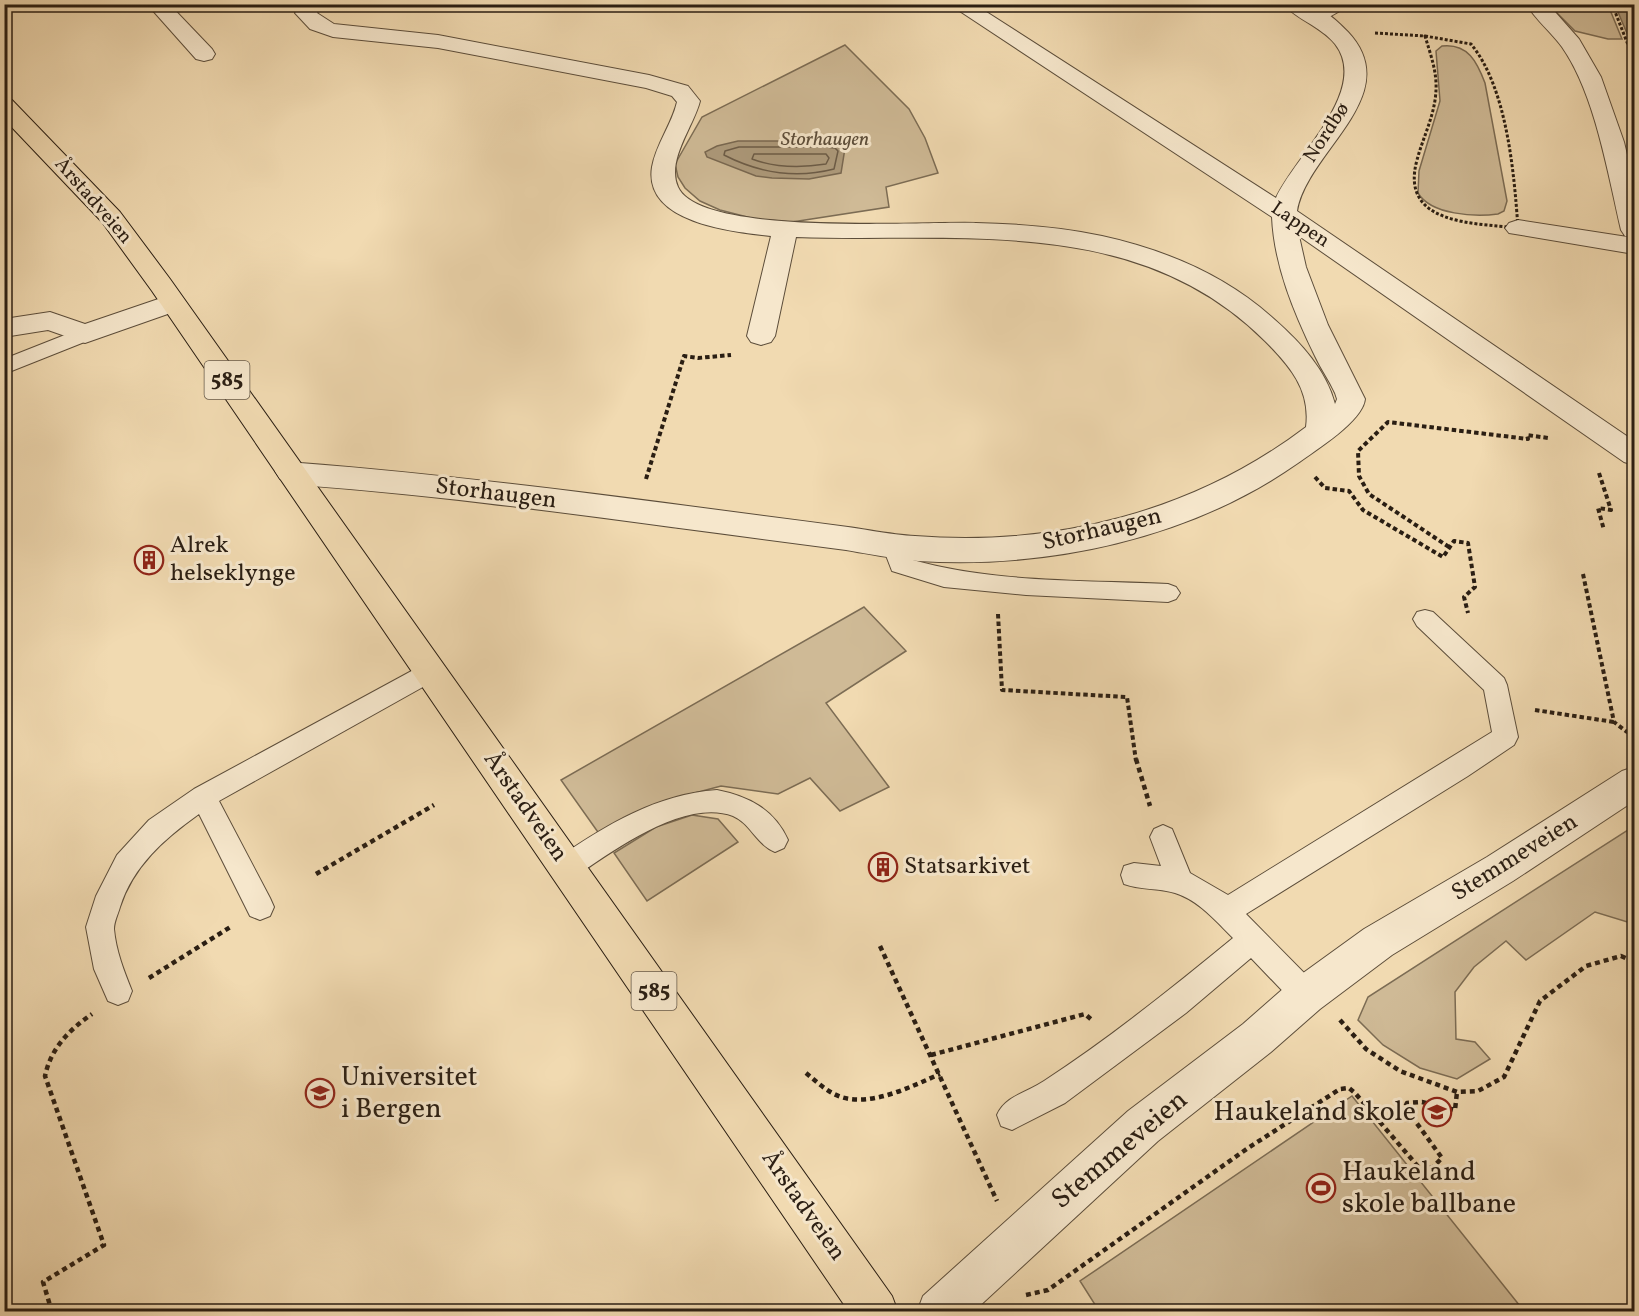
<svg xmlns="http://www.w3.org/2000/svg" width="1639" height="1316" viewBox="0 0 1639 1316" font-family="Vollkorn,serif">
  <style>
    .green { fill: #cfba96; stroke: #7c6c54; stroke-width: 1.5 }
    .water { fill: #ad9a7b; stroke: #796851; stroke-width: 1.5 }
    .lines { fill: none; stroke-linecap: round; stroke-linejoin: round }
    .shore { stroke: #6c5c47; stroke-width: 1.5 }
    .lane-casing { stroke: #5c4d3a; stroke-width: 2 }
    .street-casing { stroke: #5c4d3a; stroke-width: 2 }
    .primary-casing { stroke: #2a1e13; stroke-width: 2 }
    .path-far2 { stroke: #2a1e13; stroke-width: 3; stroke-dasharray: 3 2; stroke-linecap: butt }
    .path-far1 { stroke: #2a1e13; stroke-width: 4; stroke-dasharray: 4.5 3; stroke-linecap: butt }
    .path { stroke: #2a1e13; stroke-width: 4.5; stroke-dasharray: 5 4; stroke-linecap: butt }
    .lane { fill: #f6e7cc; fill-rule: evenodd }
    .street { fill: #f6e7cc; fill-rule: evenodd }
    .primary { fill: #f1dab1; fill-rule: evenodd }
    .labels { text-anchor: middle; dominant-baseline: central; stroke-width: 6; stroke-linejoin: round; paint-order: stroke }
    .far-street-label { font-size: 20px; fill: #2a1e13; stroke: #f6e7cc }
    .far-park-label { font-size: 20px; font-style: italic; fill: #5c4d3a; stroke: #f6e7cc }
    .shield { fill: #f6e7cc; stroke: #675a4a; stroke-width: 1.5 }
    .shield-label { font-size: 22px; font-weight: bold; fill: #2a1e13 }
    .street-label { font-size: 24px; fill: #2a1e13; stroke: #f6e7cc }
    .poi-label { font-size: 24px; fill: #2a1e13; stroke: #f6e7cc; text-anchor: start }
    .near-poi-label { font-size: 28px; fill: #2a1e13; stroke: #f6e7cc; text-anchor: start }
    .near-street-label { font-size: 28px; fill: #2a1e13; stroke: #f6e7cc }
  </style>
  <rect width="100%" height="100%" fill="#f1dab1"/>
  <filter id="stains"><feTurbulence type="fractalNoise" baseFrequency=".00333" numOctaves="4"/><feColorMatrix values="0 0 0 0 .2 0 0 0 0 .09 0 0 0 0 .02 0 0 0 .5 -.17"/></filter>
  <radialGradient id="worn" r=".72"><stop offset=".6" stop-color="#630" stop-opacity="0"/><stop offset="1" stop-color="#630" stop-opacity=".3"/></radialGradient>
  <path class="green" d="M1549 5H1608L1622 39H1608L1575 31Z
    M845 45 909 109 925 138 938 173 886 187 889 207 792 222 755 219 720 210 700 201 685 188 678 177 675 164 702 117Z
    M1442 46C1468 43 1477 62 1485 83L1507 201 1504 211 1498 214C1475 217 1431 215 1418 193L1419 171 1440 101 1436 51Z
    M864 607 906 651 826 703 889 787 840 811 810 778 778 794 721 786 661 802 600 835 561 780Z
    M692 815 718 819 738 842 647 901 614 853 656 827Z
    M1634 826V924L1595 912 1526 960 1506 941 1474 967 1455 992 1456 1039 1475 1042 1490 1059 1457 1079 1420 1068 1383 1045 1358 1020 1368 997Z
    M1352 1096 1524 1311H1099L1080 1281Z"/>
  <path class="water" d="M1615 5H1634V50Z
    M738 141H836L843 144 845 148 841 173 809 179 772 178 756 176 707 157 705 152 717 146Z"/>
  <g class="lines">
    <path class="shore" d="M739 147H826L835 148 838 151 834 169C795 179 759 173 724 155L725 151Z
      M754 154H826L829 158 826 164C801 168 776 168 752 159Z"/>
    <g class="lane-casing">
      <path id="lane" d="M1332 4H1352L1324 20H1314L1311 17Z
        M85 327 92 329 95 334 92 339 4 374V359Z
        M893 536 901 539 909 559C992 583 1083 580 1168 584L1176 587 1180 593 1176 599 1168 602 1026 595 944 587 892 571 882 545 885 539Z
        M1425 610 1433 612 1504 678 1507 685 1518 737 1514 745 1468 776 1246 914 1316 985 1320 995 1316 1005 1306 1009 1296 1005 1251 958 1186 1013 1065 1103 1012 1130 1001 1126 997 1115C1005 1096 1028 1092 1044 1081 1110 1038 1172 988 1233 938 1216 921 1198 900 1175 893 1158 888 1141 890 1124 884L1121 875 1124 866 1134 863 1161 866 1150 837 1154 829 1163 825 1172 829 1190 873 1228 895 1492 732 1484 690 1417 626 1413 619 1417 612Z
        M430 661 439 664 442 671 439 678 219 801 270 898 274 907 270 916 260 920 250 916 199 814C164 839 133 866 120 907 118 914 114 922 114 929 116 951 124 971 132 991L128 1001 118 1005 108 1001 94 969 86 927 96 896 117 855 149 820 194 789Z
        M717 790C748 796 774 809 788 840L784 848 775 852C757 845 750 823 733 816 685 798 614 850 576 876L567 879 558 876 554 867 558 858C606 825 657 794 717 790Z"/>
    </g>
    <g class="street-casing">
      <path id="street" d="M147 4H169L212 49 215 54 212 59 204 61 196 59Z
        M301 4H322L317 13 334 24 438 35 649 75 688 86 700 101C694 126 666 160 678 187 700 237 924 221 976 223 1018 224 1061 227 1102 236 1166 250 1227 276 1275 320 1301 343 1326 370 1335 404L1337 399 1335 393C1329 380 1321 369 1315 356 1294 313 1274 265 1272 217L949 4H974L1276 198C1294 157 1371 90 1335 44 1322 27 1292 17 1284 4 1292 4 1304 3 1311 5 1325 9 1339 23 1348 32 1407 95 1307 151 1297 211L1634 441V465L1624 462 1299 236 1306 267 1328 325 1365 399C1363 421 1316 450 1298 463 1190 539 1048 569 918 561 894 559 870 554 846 550 790 543 734 535 679 528 552 511 426 494 299 485L280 479 275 471 280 463 290 460 300 463C430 473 559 489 688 506 741 513 794 520 848 527 870 530 892 535 915 536 1055 547 1194 512 1306 427 1311 390 1289 365 1265 341 1137 213 960 243 796 237L775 336 771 342 761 345 751 342 747 336 771 236C733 232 643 223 652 167 656 144 672 124 677 102L672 96 646 88 438 48 333 37 310 29 295 13Z
        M1526 4H1548L1579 39 1601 77 1624 142 1634 184V238L1625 236 1621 230C1608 174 1595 94 1562 47 1551 32 1536 20 1526 4Z
        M1518 220 1634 238V254L1509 233 1505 228 1509 223Z
        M173 294 182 297 186 303 182 309 85 343 48 330 4 337V319L50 312 85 324Z
        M1634 767V801L1513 881 1392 955 1320 1009 1271 1052 1158 1141 973 1312H917L923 1296 1128 1111 1243 1024 1292 981 1364 929 1487 857 1622 771Z"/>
    </g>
    <g class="primary-casing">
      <path id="primary" d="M4 98 12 100 120 212 170 279 892 1296 898 1312H849L152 291 102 222 4 119Z"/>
    </g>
    <path class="path-far2" d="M1612 4 1634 60
      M1375 33 1425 36
      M1425 36 1471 44C1507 88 1514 172 1518 228 1474 223 1399 225 1417 160 1423 137 1435 115 1436 90 1437 71 1430 53 1425 36Z"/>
    <path class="path-far1" d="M1599 473 1611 510 1598 508 1604 530
      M1315 477 1325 488 1349 491 1363 510 1443 557 1454 541 1468 543 1475 587 1464 597 1468 613
      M646 479 684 356 698 358 731 355
      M1449 547 1369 494 1359 476 1358 451 1388 422 1528 439 1527 435 1548 438
      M1583 574 1614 722 1627 732 1632 730 1634 712
      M998 614 1002 690 1127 697 1136 761
      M1535 710 1614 722"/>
    <path class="path" d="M1136 759 1150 806
      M316 874 434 805
      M880 946 997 1201
      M149 978 232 926
      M1340 1020 1366 1049 1400 1071 1457 1092 1478 1091 1504 1077 1540 1001 1586 966 1621 956 1634 962
      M931 1055 1085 1014 1093 1021
      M806 1073C817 1082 827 1092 841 1097 872 1107 912 1086 940 1074
      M1026 1295 1048 1290 1248 1148 1340 1089 1349 1088 1355 1093 1421 1170 1433 1167 1442 1158 1405 1107 1407 1103 1422 1102 1455 1110 1457 1092
      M52 1312 43 1282 104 1245 45 1076C51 1048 69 1030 92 1014"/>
    <use href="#lane" class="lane"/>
    <use href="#street" class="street"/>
    <use href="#primary" class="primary"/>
  </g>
  <defs>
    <g id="building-ring" transform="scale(1.5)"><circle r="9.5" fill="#f6e7cc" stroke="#8f2418" stroke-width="1.5"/><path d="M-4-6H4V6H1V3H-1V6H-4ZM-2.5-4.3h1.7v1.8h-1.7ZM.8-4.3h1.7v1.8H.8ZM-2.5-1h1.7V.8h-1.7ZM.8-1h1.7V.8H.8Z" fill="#8f2418"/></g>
    <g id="university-ring" transform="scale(1.5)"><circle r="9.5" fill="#f6e7cc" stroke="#8f2418" stroke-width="1.5"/><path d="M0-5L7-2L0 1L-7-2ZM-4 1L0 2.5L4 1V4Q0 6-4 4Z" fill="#8f2418"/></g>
    <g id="school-ring" transform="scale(1.5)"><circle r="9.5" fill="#f6e7cc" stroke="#8f2418" stroke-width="1.5"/><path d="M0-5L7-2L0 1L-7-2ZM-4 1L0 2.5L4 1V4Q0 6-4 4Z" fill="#8f2418"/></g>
    <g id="stadium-ring" transform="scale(1.5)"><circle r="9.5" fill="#f6e7cc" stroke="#8f2418" stroke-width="1.5"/><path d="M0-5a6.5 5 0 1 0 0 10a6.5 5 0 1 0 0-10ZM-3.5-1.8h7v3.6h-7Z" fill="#8f2418"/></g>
  </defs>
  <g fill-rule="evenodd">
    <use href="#building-ring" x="149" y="560"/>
    <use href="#building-ring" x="883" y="867"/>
    <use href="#university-ring" x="320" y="1093"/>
    <use href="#school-ring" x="1437" y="1112"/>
    <use href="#stadium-ring" x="1321" y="1188"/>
  </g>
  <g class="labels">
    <g class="far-street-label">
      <text transform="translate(1327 133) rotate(-57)">Nordbø</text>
      <text transform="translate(93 201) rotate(49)">Årstadveien</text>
      <text transform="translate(1300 225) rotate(34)">Lappen</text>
    </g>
    <g class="far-park-label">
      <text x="825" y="140">Storhaugen</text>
    </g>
    <g class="shield">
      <rect x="204.5" y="361" width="45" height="38" rx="4.5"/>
      <rect x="631.5" y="972" width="45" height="38" rx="4.5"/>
    </g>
    <g class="shield-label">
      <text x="227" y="380">585</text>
      <text x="654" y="991">585</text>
    </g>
    <g class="street-label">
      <text transform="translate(496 494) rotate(7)">Storhaugen</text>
      <text transform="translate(1102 530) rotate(-13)">Storhaugen</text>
      <text transform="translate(525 807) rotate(55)">Årstadveien</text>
      <text transform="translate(1515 858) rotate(-32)">Stemmeveien</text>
      <text transform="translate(803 1206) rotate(55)">Årstadveien</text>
    </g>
    <g class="poi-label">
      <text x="170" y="546">Alrek<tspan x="170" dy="28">helseklynge</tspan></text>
      <text x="904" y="867">Statsarkivet</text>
    </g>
    <g class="near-poi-label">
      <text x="341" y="1077">Universitet<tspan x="341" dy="32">i Bergen</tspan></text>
      <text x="1416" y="1112" text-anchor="end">Haukeland skole</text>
      <text x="1342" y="1172">Haukeland<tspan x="1342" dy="32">skole ballbane</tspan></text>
    </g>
    <g class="near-street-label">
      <text transform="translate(1120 1150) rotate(-40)">Stemmeveien</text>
    </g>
  </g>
  <rect width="1639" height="1316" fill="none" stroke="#f1dab1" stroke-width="24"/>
  <rect x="6" y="6" width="1627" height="1304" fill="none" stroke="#2a1e13" stroke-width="3"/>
  <rect x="12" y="12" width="1615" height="1292" fill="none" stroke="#2a1e13" stroke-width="1.5"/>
  <rect width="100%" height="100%" filter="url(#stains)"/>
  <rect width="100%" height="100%" fill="url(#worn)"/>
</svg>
